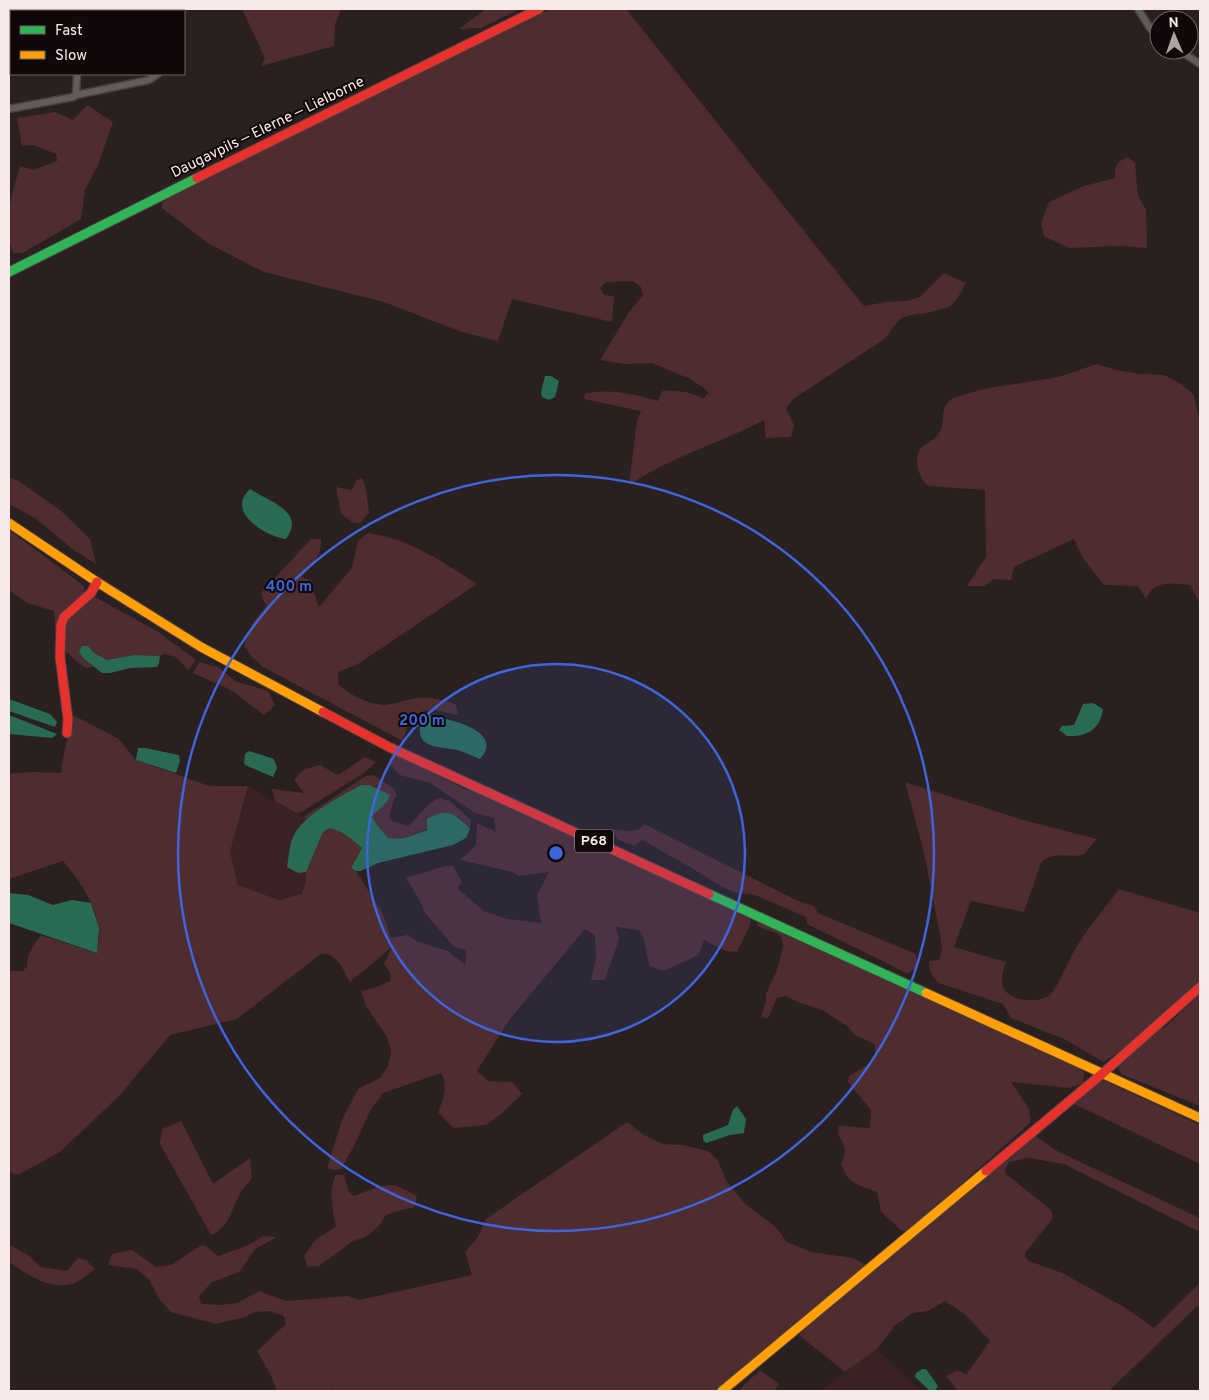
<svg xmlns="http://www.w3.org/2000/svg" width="1209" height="1400" viewBox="0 0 1209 1400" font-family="Overpass,sans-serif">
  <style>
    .built { fill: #3a2123 }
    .green { fill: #4e2c30 }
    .water { fill: #296a55 }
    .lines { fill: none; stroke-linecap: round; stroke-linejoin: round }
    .street-casing { stroke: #483e3f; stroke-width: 9 }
    .fast-casing { stroke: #483e3f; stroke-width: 11 }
    .slow-casing { stroke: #483e3f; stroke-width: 11 }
    .jam-casing { stroke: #483e3f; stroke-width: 11 }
    .street { stroke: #645c5c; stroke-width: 6 }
    .fast { stroke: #30b455; stroke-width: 9 }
    .slow { stroke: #ff9f0a; stroke-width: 9 }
    .jam { stroke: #e5322d; stroke-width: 9 }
    .ring { fill: none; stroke: #3e65db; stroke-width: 2.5 }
    .labels { text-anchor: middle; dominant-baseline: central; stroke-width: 4; stroke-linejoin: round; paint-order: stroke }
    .shield { fill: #110809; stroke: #b2a5a6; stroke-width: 1 }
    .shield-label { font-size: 14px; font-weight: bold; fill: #f7e8e9 }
    .street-label { font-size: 15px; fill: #f7e8e9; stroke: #110809 }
    .centre { fill: #3e65db; stroke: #110809; stroke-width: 2.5 }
    .ring-label { font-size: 15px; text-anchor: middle; font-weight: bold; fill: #3e65db; stroke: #110809; stroke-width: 4; stroke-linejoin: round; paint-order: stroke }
  </style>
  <rect width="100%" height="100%" fill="#2a2020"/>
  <path class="built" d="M248 786 307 819 295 834 298 873 306 872V883L301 894 279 900 238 885 230 852Z
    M877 1349 921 1391H820L826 1386Z"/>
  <path class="green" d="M242 9H339L341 10 335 24 334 46 261 66 265 58Z
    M486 9H520L481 28 459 29Z
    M551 9H626L864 306 886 302 907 301 920 297 944 273 966 283C962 290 957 301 950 306 946 309 940 309 935 311 907 318 903 309 886 338L793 399 786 409 794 425 791 437 766 438 764 420C720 443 671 457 629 485L637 421 641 411 584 399 585 394C610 388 634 394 658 401L662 391C677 390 690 391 703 399L708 393 707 390 690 379 652 363 625 364 600 360 629 312 643 295 641 287 633 281 606 282 600 288 604 295 614 296 612 322 512 299 498 341 462 332 384 302 264 272 209 244 162 208V204L166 199Z
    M87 105 113 122 98 165 85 190 81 219 23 253H13C2 224 12 194 20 166L34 170 57 161 56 154 33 145 22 146 17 118 55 112 73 120Z
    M1128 157 1135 163 1138 196 1146 210 1147 248 1119 246 1069 248 1044 236 1041 223 1049 202 1084 186 1115 178C1114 167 1117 161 1128 157Z
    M1097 364 1117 370 1140 374 1164 375 1181 384 1194 395 1200 423V611V604L1190 585C1172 583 1154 580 1146 599L1138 586 1104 585 1083 558 1074 539 1014 567 1011 580 993 579 985 586H967L986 557 985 490 929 486C919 480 913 460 920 449 924 445 931 441 935 438 948 428 938 410 950 400 953 398 959 396 964 395 994 384 1026 384 1057 377 1070 374 1084 368 1097 364Z
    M9 477 19 481 61 511 90 539 96 564 75 551 35 518 9 504Z
    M362 478 366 488 369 513 360 523 352 522 341 514 336 487 352 490 357 480Z
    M9 530 84 586V591L157 631 196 660 188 670 176 657 164 654 160 656 134 655 107 660 94 653 88 646 84 658 94 667 86 668C75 661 64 651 58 639 54 632 55 619 54 611L27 603 9 590Z
    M368 533C409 538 443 562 477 584L358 664 338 672V684C350 695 367 704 383 705 394 705 409 698 421 698 433 697 444 701 455 704L458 712 456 715C425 706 412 707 403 741L263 667 251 656 244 645 252 624 266 606 261 593 311 539H321C322 556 312 565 302 577L312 581 313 590 319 607 352 568 358 541Z
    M199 662 218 667 235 681 268 691 275 705 264 715 231 690 193 673Z
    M71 714 119 739 136 760 209 786H248L230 852 238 885 279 900 301 894 306 883V872L314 851 323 832 330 828 337 830 347 836 362 848 351 868 356 871 382 912 391 938 408 935 418 942 448 951 465 965 466 958V950L454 947 425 913 420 901 406 878 445 866H453L462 882 457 888 484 911 507 919 541 923 537 895 549 872 518 876 513 872 460 860 476 845 477 823 496 832 494 818 475 813 430 783 400 775 390 765V759L392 755H397L466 790 484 794 573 837 750 915 751 923 737 952 726 951 704 940 699 955 664 971 649 966 644 939 639 930 616 927 619 939 605 980H591L596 958 595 936 585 929 510 1019 477 1071 488 1081 512 1082 522 1094 501 1114 486 1125 453 1128 438 1112C444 1099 448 1085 441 1073L383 1093 371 1109 353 1148 341 1169 334 1170 327 1168 342 1120 358 1089 380 1078 388 1066 391 1051 387 1037 366 1006 361 991 374 988 391 981 390 972 384 964 392 947 350 982C343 971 337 952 321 954L237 1019 170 1035 120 1095 60 1152 18 1175 9 1172V971H23L27 966C27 953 34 945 41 935L96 953C107 919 84 886 63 861L9 879V774L31 772 61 773C63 753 69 735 71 714Z
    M365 757 376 762 364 773 298 814 275 801 272 789 304 793 294 779 305 769 320 765 338 775Z
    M374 775 394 789 397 795 394 799 389 818 394 822 408 826C419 817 426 804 439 798L450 801 471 820 470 829 458 816 402 839 388 838 377 825 372 815 386 803 361 785 307 819 303 817 366 776Z
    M905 782 1023 820 1097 839 1083 855C1068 858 1053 850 1041 863L1024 912 971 901 954 947 1006 962C1003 970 1000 982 1004 989 1011 1001 1039 1004 1050 995 1056 990 1069 960 1074 951 1087 929 1104 909 1119 889L1200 913V983L1123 1049 1104 1062 1064 1039 1011 1018 1003 1004 939 983C933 978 928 970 929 961L939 960 942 951 941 940 924 853Z
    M644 824 798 901 814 906 818 913 916 954 917 967 908 974 807 924 806 917 755 895 735 893 717 884 695 870 642 840 634 846 617 839 611 829 627 831 638 830Z
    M758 920 1080 1067 1084 1073 1083 1084 1068 1088 1011 1082 1029 1109 1031 1122 909 1231H902L881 1212 877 1192C857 1184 848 1185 841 1163 847 1152 846 1145 838 1135L839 1126 870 1128 871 1110 848 1082 849 1076 867 1065 875 1058V1044L856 1036 847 1026 822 1010 800 1003 786 996 777 998 768 1018 761 1017 766 1001V994L777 970 783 947 782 939 778 934 757 926Z
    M1200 994V1106L1121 1074 1118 1066 1161 1026 1163 1029Z
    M1103 1080 1200 1125V1164L1074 1104Z
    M181 1121 213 1184 250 1158 252 1178C249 1182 245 1186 242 1190 232 1206 230 1228 211 1235L160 1144 162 1129Z
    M627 1122 644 1135 663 1144 682 1145 708 1151 718 1161 727 1182 745 1204 776 1227 787 1242 811 1252 853 1258 866 1265 716 1391H334L333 1389 328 1391H277L270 1374 257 1351 286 1324 284 1316 269 1311 255 1312 245 1317 216 1324 171 1312 159 1299 150 1281 137 1269 108 1265 112 1254 132 1250 156 1267 171 1265 202 1245 207 1247 218 1256 246 1246 264 1236 277 1237 255 1249 239 1272 212 1282 199 1296 201 1304 221 1305 237 1303 259 1291 286 1301 348 1296 359 1300 472 1275 465 1252 478 1237 486 1219Z
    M1034 1135 1057 1151 1200 1218V1232L1064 1164 1029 1158 1009 1162 1005 1169 1006 1174 1051 1210 1053 1218 1025 1253V1257L1029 1261 1062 1273 1124 1307 1154 1328 1200 1283V1307L1197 1306 1109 1391H958L946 1376 958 1370 966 1375 990 1341 966 1315 945 1301 928 1311 913 1313 895 1325 877 1349 845 1372 799 1335 838 1297Z
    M336 1175H344L349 1192 354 1196 380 1186 395 1185 417 1196 414 1208 404 1209 386 1215 379 1226 366 1237 353 1241 319 1266 308 1267 304 1256 316 1239 336 1227C333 1213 328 1188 336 1175Z
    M9 1244 29 1256 40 1267 67 1271 78 1258 86 1260 95 1269C88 1275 76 1284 67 1285 49 1289 23 1272 9 1262Z
    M760 1370 779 1384 774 1391H738Z"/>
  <path class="water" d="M545 376H551L559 381 555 397 549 400 542 397 541 392Z
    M250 489C267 501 307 511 286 539 265 536 225 512 250 489Z
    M82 646H88L94 653 107 660 134 655 160 656 159 663 157 667 130 668 110 673H102L83 658 79 651Z
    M9 699 50 714 57 722 55 727 9 711Z
    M1093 703 1103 709C1100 729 1088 737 1067 736L1059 730 1062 726 1074 725 1083 704Z
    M9 715 57 734 52 738 9 734Z
    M428 715C447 719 506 730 480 759 472 756 465 752 457 750 444 747 422 749 420 733 419 725 422 720 428 715Z
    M138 748H145L179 755 180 761 176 773 136 760Z
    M249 751 274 759 277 768 273 777 245 765 244 762 245 754Z
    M361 785H369L390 795 386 803 372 816 377 825 388 838 402 839 427 830V819C448 808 455 813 470 829L466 838 453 845 378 863 361 871H356L351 868 362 848C352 840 343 831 330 828L323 832 306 872 298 873 287 867C289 856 289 843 295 833 308 812 340 797 361 785Z
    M9 893 28 895 53 905 72 900 91 903 99 928 97 953 9 923Z
    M737 1106 746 1119 744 1133 730 1135 706 1143 703 1140V1135L728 1125 733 1110Z
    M922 1369H926L938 1386 935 1391 929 1390 915 1377 916 1373Z"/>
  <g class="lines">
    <g class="street-casing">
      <path id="street" d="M75 9V11
        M164 9V11
        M1138 9 1150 28 1159 36
        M1179 50 1200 64
        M76 95 77 74
        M9 109 73 97 76 95 149 80 158 74"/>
    </g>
    <g class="fast-casing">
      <path id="fast" d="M9 272 197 178
        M709 894 926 993"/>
    </g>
    <g class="slow-casing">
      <path id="slow" d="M9 523 97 582 201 647 323 712
        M926 993 1200 1118
        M722 1391 986 1171"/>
    </g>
    <g class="jam-casing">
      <path id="jam" d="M197 178 539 9
        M323 712 389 747 709 894
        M67 733 68 719 60 657 61 625 64 617 91 593 97 582
        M986 1171 1103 1073 1200 987"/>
    </g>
    <use href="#street" class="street"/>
    <use href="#fast" class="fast"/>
    <use href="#slow" class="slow"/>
    <use href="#jam" class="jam"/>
  </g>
  <circle cx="556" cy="853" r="189" fill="#3e65db" fill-opacity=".12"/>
  <g class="ring">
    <circle cx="556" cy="853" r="189"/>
    <circle cx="556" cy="853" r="378"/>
  </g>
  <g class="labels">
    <rect class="shield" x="575" y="829.5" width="38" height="23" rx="4"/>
    <g class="shield-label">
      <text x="594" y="841">P68</text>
    </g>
    <g class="street-label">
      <text transform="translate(268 128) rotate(-26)">Daugavpils — Elerne — Lielborne</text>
    </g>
  </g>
  <circle cx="556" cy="853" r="8" class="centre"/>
  <g class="ring-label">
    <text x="289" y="591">400 m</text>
    <text x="422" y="725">200 m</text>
  </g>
  <rect width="1209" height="1400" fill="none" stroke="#f7e8e9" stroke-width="20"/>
  <rect x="10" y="10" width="175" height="65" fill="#110809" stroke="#6d6263"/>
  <rect x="20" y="26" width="25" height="8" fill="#30b455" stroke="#6d6263"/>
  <text x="55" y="35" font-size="15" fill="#f7e8e9">Fast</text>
  <rect x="20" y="51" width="25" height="8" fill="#ff9f0a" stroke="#6d6263"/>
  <text x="55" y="60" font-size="15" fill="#f7e8e9">Slow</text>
  <g transform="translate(1174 35) rotate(358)"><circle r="24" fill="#110809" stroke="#6d6263"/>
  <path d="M0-4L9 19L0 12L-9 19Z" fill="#afa2a3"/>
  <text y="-8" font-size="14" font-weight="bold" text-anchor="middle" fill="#f7e8e9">N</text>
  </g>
</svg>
